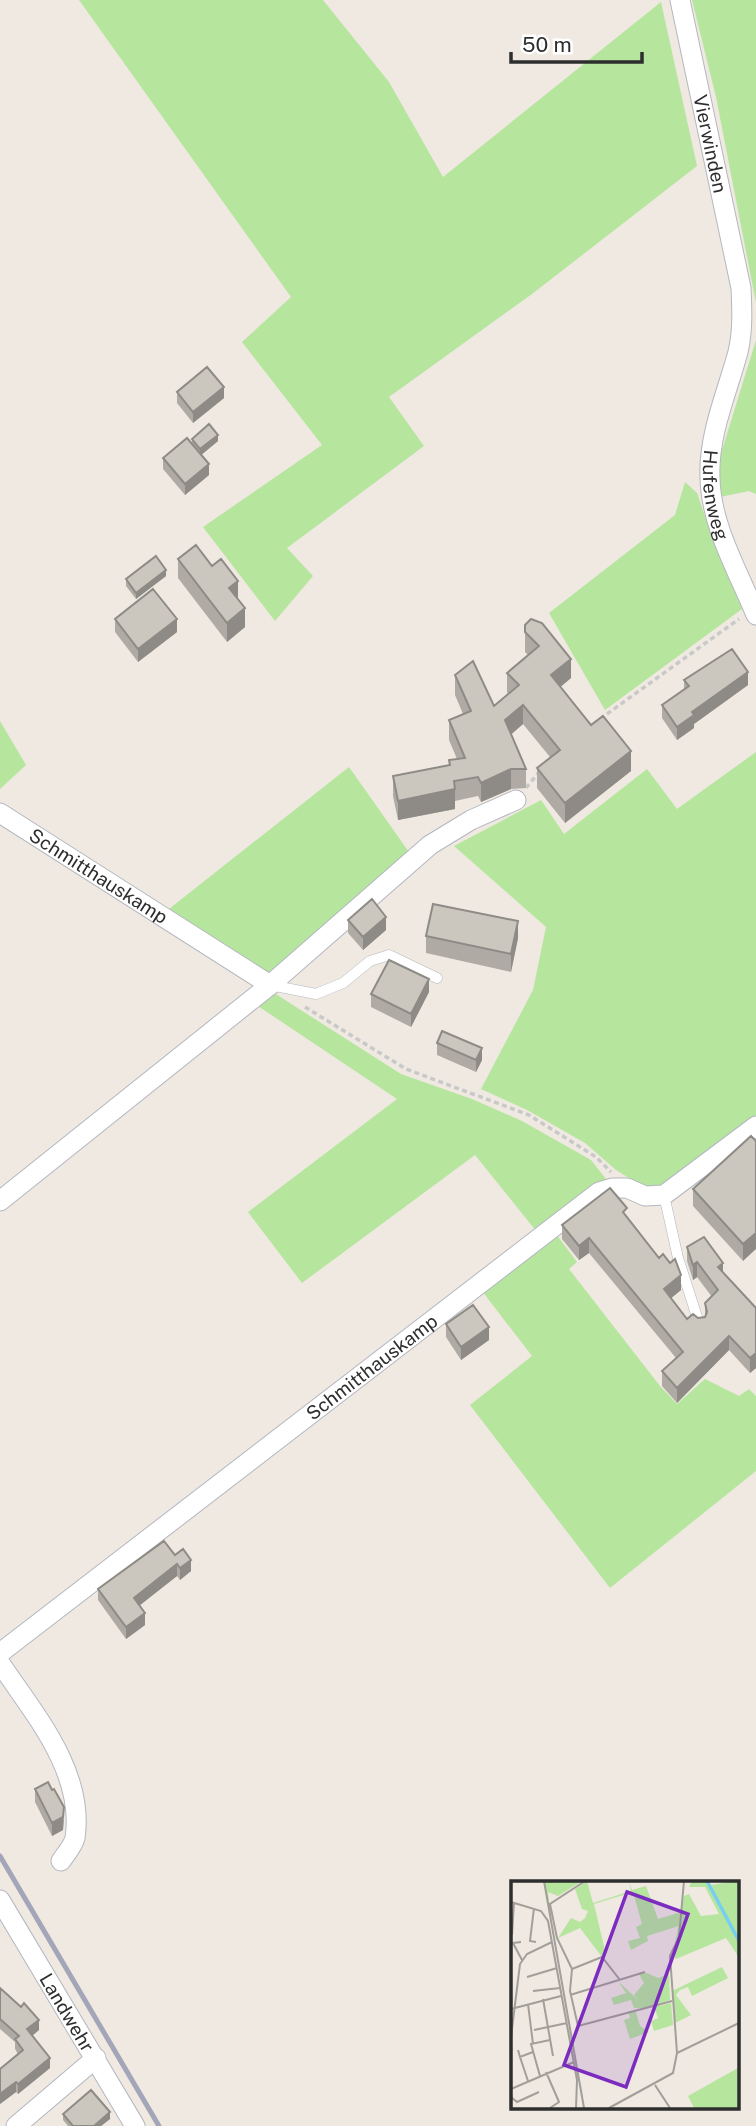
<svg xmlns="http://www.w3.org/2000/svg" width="756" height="2126" viewBox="0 0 756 2126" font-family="'Public Sans',sans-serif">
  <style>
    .green { fill: #b6e59e }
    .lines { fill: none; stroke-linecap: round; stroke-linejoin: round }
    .lane-casing { stroke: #b4b7c1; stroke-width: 11 }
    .street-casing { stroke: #b4b7c1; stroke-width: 21 }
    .path { stroke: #c9c9c9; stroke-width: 3.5; stroke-dasharray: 5 3.5; stroke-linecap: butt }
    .lane { stroke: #fff; stroke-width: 10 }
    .street { stroke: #fff; stroke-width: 19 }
    .rail { stroke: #a3a6b8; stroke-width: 5 }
    .wall { fill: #afaba4 }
    .shaded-wall { fill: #8e8b86 }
    .building { fill: #cbc7bf; stroke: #8e8b86; stroke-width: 2 }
    .labels { text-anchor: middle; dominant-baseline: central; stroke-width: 5; stroke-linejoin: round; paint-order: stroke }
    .street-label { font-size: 19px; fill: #2e2e2e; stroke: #fff }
    .inset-river { fill: none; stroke: #75cff0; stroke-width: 3.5 }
    .inset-road { fill: none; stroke: #a29e99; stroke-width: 2 }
    .view { fill: #7b2cbf; fill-opacity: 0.15; stroke: #7b2cbf; stroke-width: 3.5 }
    .inset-edge { fill: none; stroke: #2e2e2e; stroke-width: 3.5 }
  </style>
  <rect width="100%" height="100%" fill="#efe9e1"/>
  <path class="green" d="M79 0H323L389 82 443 177 661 2 697 166 532 294 389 397 424 446 287 548 313 576 275 621 203 527 322 445 242 342 291 297Z
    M692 0H756V303L716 97Z
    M756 340V494L749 491 720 497 714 476Z
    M685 482 697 493 709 528 742 609 605 710 549 613 675 515Z
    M0 721 26 765 0 789Z
    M756 752V1119L673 1183 648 1190 616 1170 585 1143 527 1110 481 1089 533 990 546 927 454 846 541 800 564 834 647 769 677 809Z
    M349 767 411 855 270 974 169 909Z
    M271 991 401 1074 472 1099 522 1121 591 1160 606 1179 537 1232 475 1155 302 1283 248 1212 397 1099 255 1004Z
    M556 1234 577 1262 569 1269 660 1386 677 1404 705 1379 739 1396 749 1389 756 1396V1471L610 1588 470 1405 532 1356 482 1291Z"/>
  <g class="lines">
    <g class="lane-casing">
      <path id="lane" d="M270 985 316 994 343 983 370 961 389 955 437 978
        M664 1195 678 1258 700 1326"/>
    </g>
    <g class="street-casing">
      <g id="street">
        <path id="s1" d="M680 0 741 288C742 310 743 331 738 352 727 393 708 435 710 478 711 526 738 571 756 615"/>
        <path id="s2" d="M0 813 270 985"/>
        <path d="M0 1201 270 985 430 845 471 820 516 800"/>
        <path id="s3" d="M0 1653 599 1192 612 1188H627L645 1196 664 1195 756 1126"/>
        <path d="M0 1663C34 1714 85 1772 75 1838 73 1846 65 1855 61 1861"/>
        <path id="s4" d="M0 1900 135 2126"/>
        <path d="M16 2126 96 2058"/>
      </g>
    </g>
    <path class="path" d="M600 719 739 619
      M526 788 539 772
      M305 1007 406 1069 529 1115 596 1157 611 1172"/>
    <use href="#lane" class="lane"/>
    <use href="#street" class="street"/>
    <path class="rail" d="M0 1856 159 2126"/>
  </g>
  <path class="wall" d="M177 392 224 398 193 423 177 403Z
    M192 439 218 441 201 455 209 475 185 495 163 469V458L192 443Z
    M178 559 238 599 245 627 227 642 178 578Z
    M166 576 136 599 126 586V579Z
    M115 619 177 632 138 662 115 632Z
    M525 625 571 678 560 687 631 771 565 823 537 788V768L550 757 523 724 511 734 526 769V788L511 789 481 802 478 796 455 801V809L398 820 393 796V776L449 765V760L457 759 449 740V720L463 714 455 695V675L494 706 508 694 507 692V673L528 655 525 652Z
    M684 680 748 685 694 724V728L677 740 662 718V705L684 689Z
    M348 920 386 930 363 950 348 933Z
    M426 936 518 938 511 972 426 953Z
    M429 992 411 1027 371 1007V994Z
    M437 1043 482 1060 476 1072 437 1055Z
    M751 1136 743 1261 693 1206V1189Z
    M627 1217 681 1290 671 1298 687 1319 705 1317V1303L712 1297 697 1277 693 1280 687 1261V1247L723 1273 756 1308V1368L750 1373 729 1350 677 1403 662 1386V1371L676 1358 589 1253 579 1260 562 1239V1225Z
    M446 1324 489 1340 461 1360 446 1337Z
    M175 1555 191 1571 180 1580 177 1576 139 1605 145 1625 126 1639 98 1600V1589Z
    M35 1789 52 1790 64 1820 63 1830 52 1836 35 1802Z
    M0 1988 39 2030 32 2036 50 2068 18 2094 16 2092 0 2104 18 2054 15 2049V2042L0 2029Z
    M63 2114 110 2119 101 2126H68L63 2120Z"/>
  <path class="shaded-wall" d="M224 387V398L193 423V412Z
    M218 435V441L200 456V449Z
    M209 464V475L185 495V484Z
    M166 570V576L136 599V593Z
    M238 581V600L229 588Z
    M245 608V627L227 642V623Z
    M177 619V632L138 662V649Z
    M571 659V678L551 695V675Z
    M748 672V685L694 724V728L677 740V727L692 712Z
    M523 705V724L505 740V720Z
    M631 751V771L565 823V803Z
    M511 769V789L481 802V783Z
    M455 789V809L398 820V801Z
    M386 917V930L363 950V937Z
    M518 921V938L511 972V954Z
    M429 979V992L411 1027V1014Z
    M482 1048V1060L476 1072V1060Z
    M756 1233V1249L743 1261V1244Z
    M589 1238V1253L579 1260V1246Z
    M697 1262V1277L693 1280V1265Z
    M723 1263V1278L718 1267Z
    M681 1275V1290L664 1304V1289Z
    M489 1327V1340L461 1360V1347Z
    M729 1336V1350L677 1403V1388Z
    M756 1353V1368L750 1373V1358Z
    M191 1560V1571L180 1580V1568Z
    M177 1564V1576L134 1610V1598Z
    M145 1613V1625L126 1639V1627Z
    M64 1807 63 1830 52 1836V1823Z
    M39 2020V2030L27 2040V2029Z
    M50 2058V2068L18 2094V2084Z
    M16 2082V2092L0 2104V2094Z
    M110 2112V2119L101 2126H94Z"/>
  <path class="building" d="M207 367 224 387 193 412 177 392Z
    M209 424 218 435 200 449 192 439Z
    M187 438 209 464 185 484 163 458Z
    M196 545 212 566 221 559 238 581 229 588 245 608 227 623 178 559Z
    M156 556 166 570 136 593 126 579Z
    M153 589 177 619 138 649 115 619Z
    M531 619 542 623 571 659 551 675 591 725 603 716 631 751 565 803 537 768 560 750 523 705 505 720 526 769H511L481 783 478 777 454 781 455 789 398 801 393 776 450 765 449 760 465 758 449 720 471 711 455 675 473 661 494 706 519 685 507 673 539 646 525 632V625Z
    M732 649 748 672 692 712 694 715 677 727 662 705 689 686 684 680Z
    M372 899 386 917 363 937 348 920Z
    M433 904 518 921 511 954 426 936Z
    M389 960 429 979 411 1014 371 994Z
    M442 1031 482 1048 476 1060 437 1043Z
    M751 1136 756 1141V1233L743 1244 693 1189Z
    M610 1188 627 1208 623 1212 659 1258 663 1254 670 1263 675 1259 681 1275 664 1289 687 1319 693 1314 698 1318 705 1317 707 1312 705 1303 718 1290 697 1262 693 1265 687 1247 704 1237 723 1263 718 1267 756 1308V1353L750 1358 729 1336 677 1388 662 1371 683 1352 589 1238 579 1246 562 1225Z
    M473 1305 489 1327 461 1347 446 1324Z
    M164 1541 175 1555 183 1549 191 1560 180 1568 177 1564 134 1598 145 1613 126 1627 98 1589Z
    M48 1782 52 1790 54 1789 64 1807 63 1817 52 1823 35 1789Z
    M0 1988 21 2007 24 2003 39 2020 27 2029 50 2058 18 2084 16 2082 0 2094V2069L23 2050 15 2039 19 2036 0 2019Z
    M91 2090 110 2112 94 2126H73L63 2114Z"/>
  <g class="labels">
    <g class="street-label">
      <text stroke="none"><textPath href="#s1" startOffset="147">Vierwinden</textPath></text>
      <text stroke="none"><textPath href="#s1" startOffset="506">Hufenweg</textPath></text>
      <text stroke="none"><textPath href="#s2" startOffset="117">Schmitthauskamp</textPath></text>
      <text stroke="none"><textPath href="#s3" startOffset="469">Schmitthauskamp</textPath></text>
      <text stroke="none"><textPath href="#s4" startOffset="131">Landwehr</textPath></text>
    </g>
  </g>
  <g transform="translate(511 1881)">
    <rect width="228" height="228" fill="#efe9e1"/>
    <path d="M33 0H71L47 15 37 11 43 57ZM76 0 82 22 120 10 118 0 121 9 135 5 147 38 170 31 168 45 136 55 137 60 120 69 117 60 129 57 125 46 131 43 122 11 83 23 95 74 91 76 69 47 47 57 60 37 69 41 74 37 77 30 71 28 64 8ZM198 0 200 4 227 0V75L215 57 165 78 162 73 173 15 178 13 190 35 208 33 194 6H178L181 0ZM211 86 217 97 181 115 177 106 169 109 165 114 180 134 164 142 161 110ZM136 92 147 97 158 93 159 119 133 127H123L120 119 103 124 100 117 115 112 107 100 127 119 123 114 133 102 128 93ZM160 122 162 144 143 150 140 140 147 137 143 126ZM117 130 125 131 129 145 138 151 119 158 113 139 119 137ZM227 187V227H183L177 215Z" fill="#b6e59e"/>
    <path class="inset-river" d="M196 0 228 60"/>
    <path class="inset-road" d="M33 0 73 227M74 0 39 23 46 57 61 88 59 110 67 145 161 120M0 21 30 30 37 40 66 199 65 227M23 27 19 60 25 61M1 54 3 22M10 61 2 62 11 79M61 88 91 76 109 99M16 96 46 87M22 110 49 107M59 114 134 91M32 118 42 175M17 123 22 163M0 128 50 115M23 149 56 142M0 156 9 83 16 73 41 61M7 169 9 176 22 171M166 172 159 75 168 56 173 0M9 176 17 200M35 191 48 221 39 227M29 195 20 163 39 159M144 204 159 227M0 208 63 181M0 216 6 221 28 211M98 227 162 192 166 172 228 142"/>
    <path class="view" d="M116 11 177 33 115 206 53 184Z"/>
    <rect width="228" height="228" class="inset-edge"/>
  </g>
  <path d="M511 52v10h131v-10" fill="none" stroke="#2e2e2e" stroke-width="3.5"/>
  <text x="522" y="52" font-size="21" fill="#2e2e2e" stroke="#ffffff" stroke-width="5" paint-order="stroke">50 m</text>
</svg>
